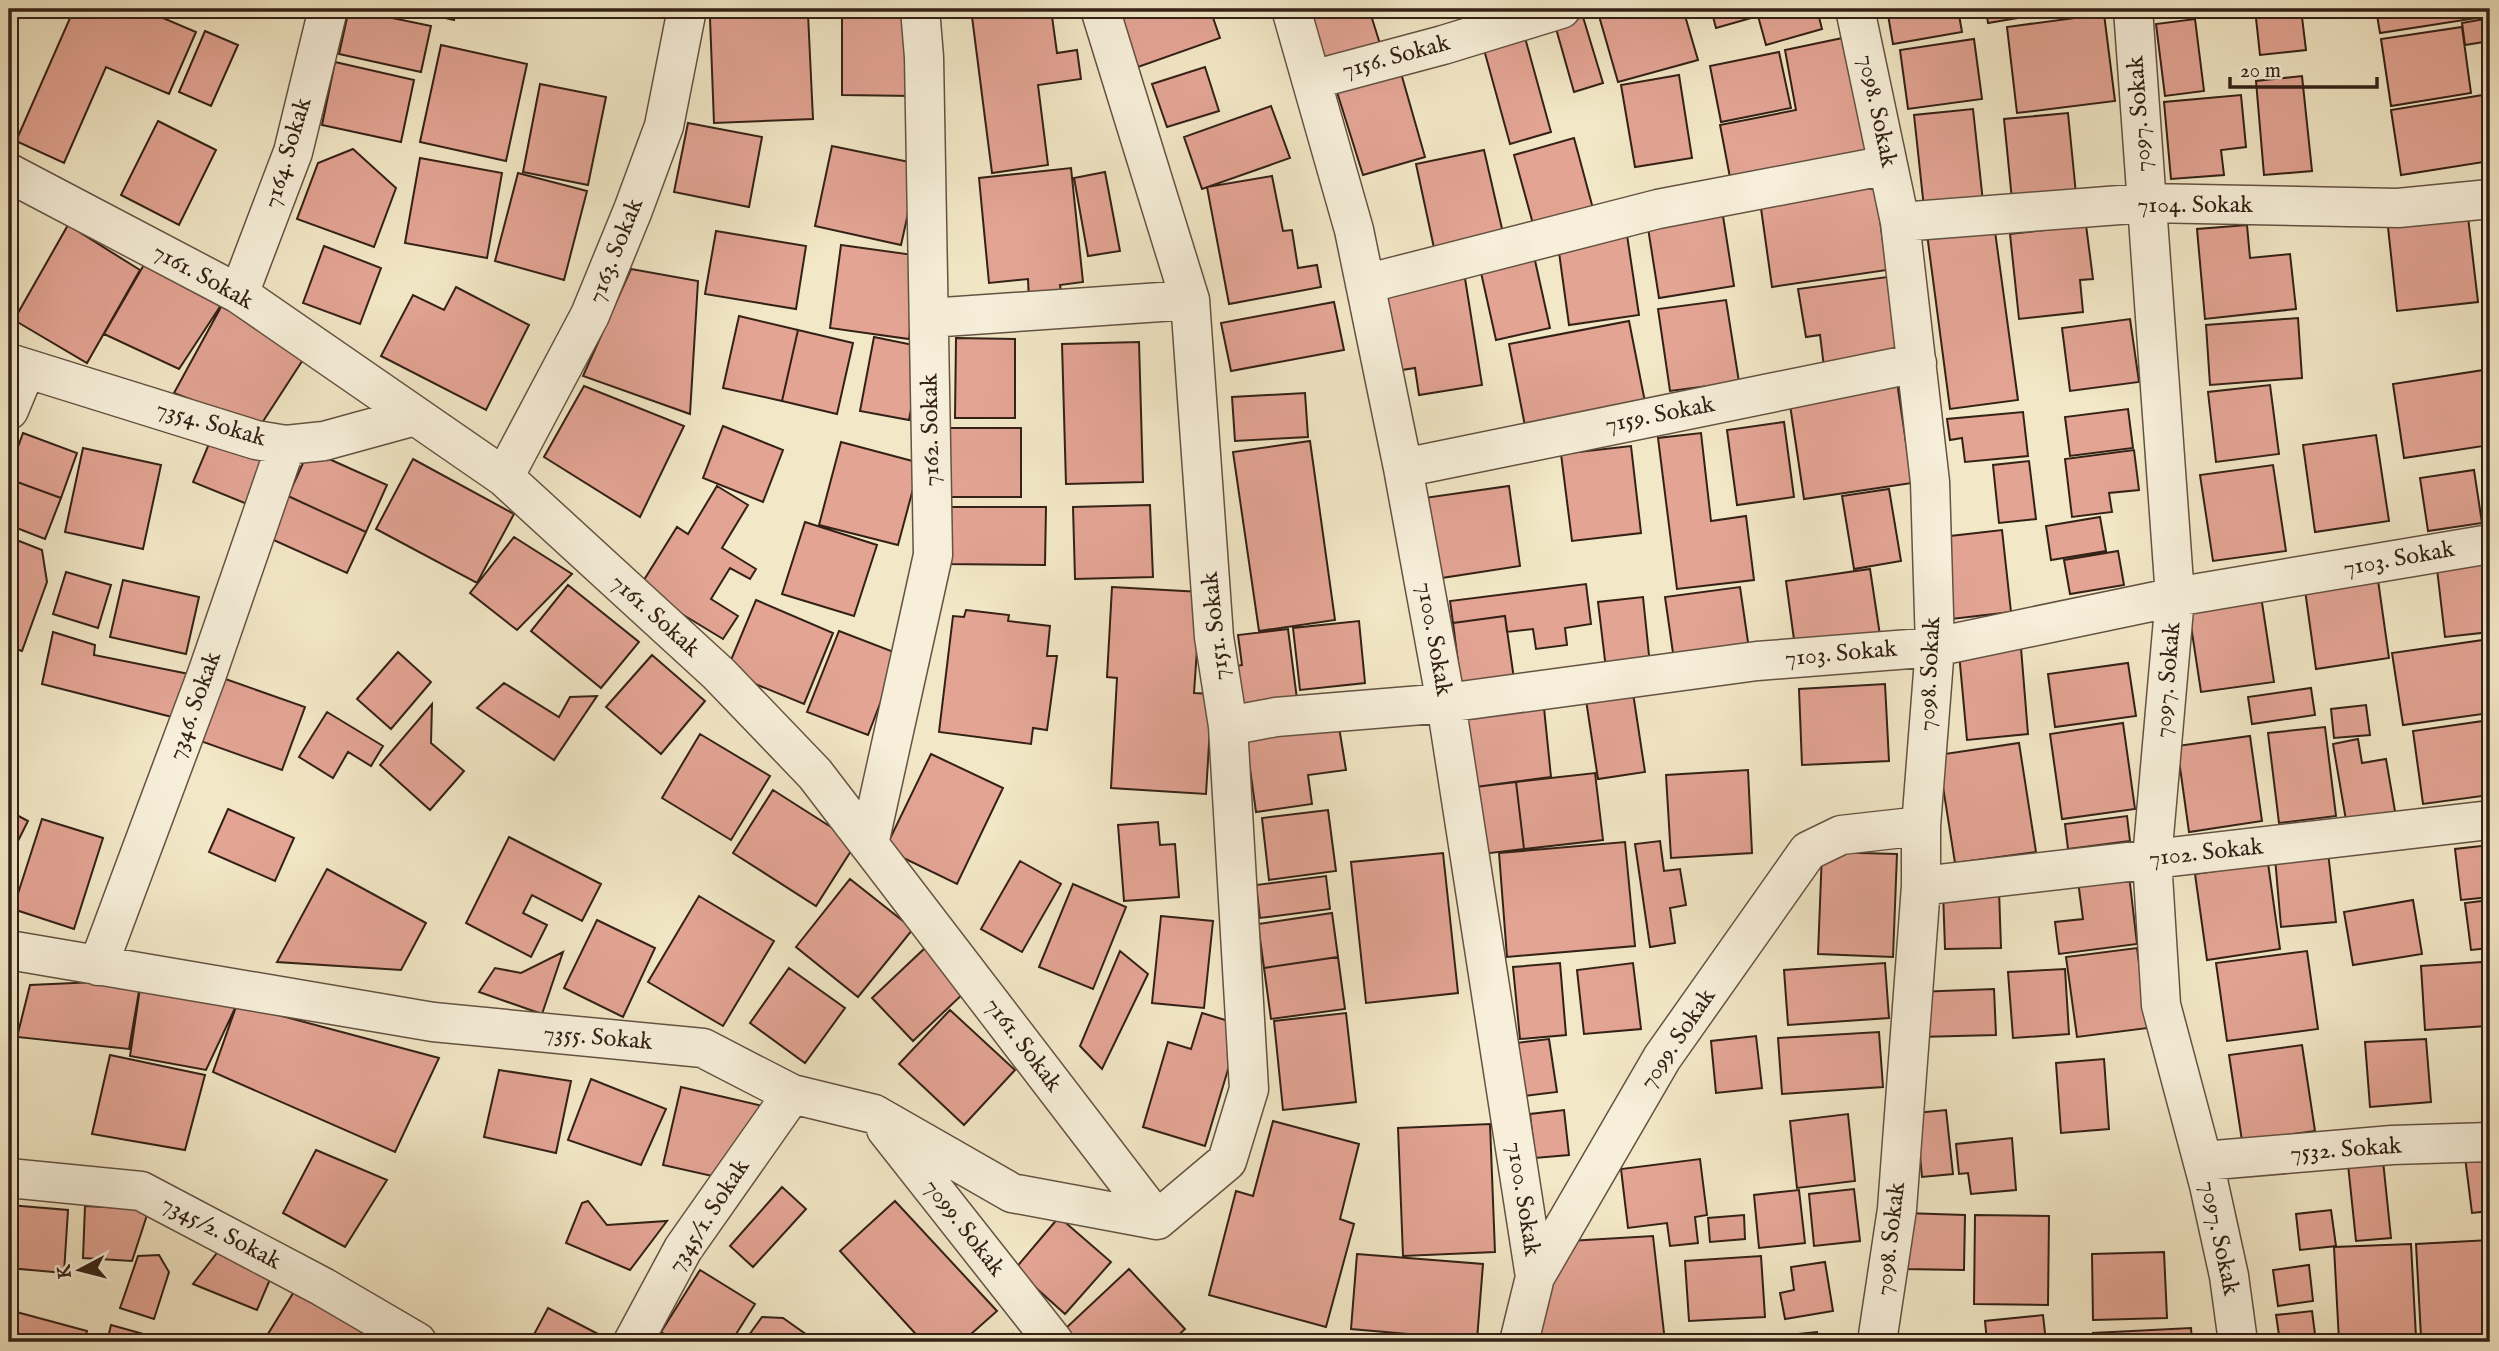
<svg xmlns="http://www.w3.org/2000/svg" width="2499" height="1351" viewBox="0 0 2499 1351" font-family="'IM FELL English',serif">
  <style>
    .building { fill: #e3a494; stroke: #342116; stroke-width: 2 }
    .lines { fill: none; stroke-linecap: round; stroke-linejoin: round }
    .minor-casing { stroke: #645242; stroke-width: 41 }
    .minor { stroke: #f7efda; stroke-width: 38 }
    .labels { text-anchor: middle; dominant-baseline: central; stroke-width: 7; stroke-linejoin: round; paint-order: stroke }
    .street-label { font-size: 24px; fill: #342116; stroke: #f7efda }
  </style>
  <rect width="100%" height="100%" fill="#f2e7c6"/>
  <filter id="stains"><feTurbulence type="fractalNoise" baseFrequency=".00286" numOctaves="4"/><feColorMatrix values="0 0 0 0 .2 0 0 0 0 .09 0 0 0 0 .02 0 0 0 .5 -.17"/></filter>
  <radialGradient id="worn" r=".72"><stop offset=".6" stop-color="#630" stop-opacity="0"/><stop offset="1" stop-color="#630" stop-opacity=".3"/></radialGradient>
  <path class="building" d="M74 9H142L196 32 169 94 106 67 64 163 16 141Z
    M185 9H203L201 14Z
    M349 9 431 26 421 72 339 54Z
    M407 9H457L454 20Z
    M842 9H913V96L842 95Z
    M971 9H1051L1057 53 1077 50 1081 79 1038 85 1048 165 992 173Z
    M1149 9H1210L1220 38 1138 67 1120 19Z
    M1301 9H1369L1381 47 1318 65Z
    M1597 9H1683L1698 60 1618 82Z
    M1711 9H1817L1822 29 1766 45 1758 16 1716 28Z
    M1887 9H1958L1962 32 1893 44Z
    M1986 9H2071L1988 23Z
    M2255 9H2301L2306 50 2260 55Z
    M2376 9H2490V16L2380 33Z
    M808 14 813 119 714 123 710 18Z
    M2104 14 2115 101 2017 113 2007 27Z
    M1583 17 1603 83 1574 92 1555 25Z
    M2490 18V41L2465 45 2462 23Z
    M2195 19 2204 91 2165 96 2156 24Z
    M2462 27 2471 93 2391 106 2381 39Z
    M205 31 238 45 211 106 179 92Z
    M1524 34 1551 132 1510 144 1483 46Z
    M1852 36 1875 160 1732 188 1720 125 1796 110 1785 50Z
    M1974 39 1982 99 1908 109 1900 50Z
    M441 45 527 64 506 161 420 142Z
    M1779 52 1791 108 1721 122 1710 66Z
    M335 62 414 80 401 142 322 125Z
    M1205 67 1219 111 1167 127 1152 84Z
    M1401 73 1425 157 1363 175 1337 92Z
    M1679 75 1692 158 1635 167 1621 85Z
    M2302 76 2312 171 2264 175 2256 81Z
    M540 84 606 97 588 185 523 172Z
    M2489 94 2490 161 2401 175 2391 110Z
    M2241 95 2246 147 2221 150 2224 175 2171 179 2164 102Z
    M1271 106 1290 158 1202 189 1184 137Z
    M1973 109 1983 202 1924 208 1914 115Z
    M2068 113 2076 194 2012 200 2004 119Z
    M158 121 216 150 179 225 121 195Z
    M688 123 762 137 749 207 674 192Z
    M1574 138 1595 216 1535 231 1514 155Z
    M832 146 919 164 901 245 815 226Z
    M353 149 396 188 374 247 297 219 318 163Z
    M1484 150 1503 233 1434 248 1416 164Z
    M420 158 502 173 487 258 405 243Z
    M1071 168 1083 282 1060 285 1062 298 1029 301 1028 279 989 283 979 178Z
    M1105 172 1120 251 1088 256 1074 178Z
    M518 173 587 191 564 280 495 261Z
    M1272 176 1283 231 1292 230 1298 268 1317 265 1321 287 1229 304 1207 187Z
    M1874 178 1887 270 1772 287 1759 194Z
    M1723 216 1734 286 1659 298 1648 228Z
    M2468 217 2478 302 2397 311 2388 227Z
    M1994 224 2018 400 1950 409 1927 234Z
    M68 225 140 270 87 363 14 320Z
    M2086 225 2093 279 2080 280 2083 312 2019 319 2010 234Z
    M2247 225 2250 258 2290 254 2296 309 2205 319 2197 229Z
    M716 231 806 246 796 309 705 294Z
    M1627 235 1639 315 1569 325 1558 245Z
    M841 245 921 256 909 339 830 328Z
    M324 246 381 268 360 324 303 303Z
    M149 256 227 296 179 369 104 334Z
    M1534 256 1550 328 1496 340 1480 268Z
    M631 269 698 281 690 414 583 376Z
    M1464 272 1482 385 1419 395 1415 368 1389 372 1375 287Z
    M1887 277 1898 356 1824 367 1820 335 1806 337 1798 289Z
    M456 287 529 325 486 410 381 356 413 295 444 310Z
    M227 296 308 352 260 426 174 393Z
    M1726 300 1739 382 1670 391 1658 309Z
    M1334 302 1344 350 1231 371 1221 323Z
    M739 316 798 330 782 401 723 388Z
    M2298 318 2302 378 2210 385 2206 325Z
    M2130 319 2139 382 2070 391 2062 328Z
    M1629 321 1645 402 1525 426 1509 344Z
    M798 330 853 343 837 414 782 401Z
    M874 337 923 347 909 420 860 411Z
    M956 338 1015 339V418H955Z
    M1139 342 1143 482 1066 484 1062 344Z
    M2490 369V445L2404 458 2393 384Z
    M1897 382 1912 483 1804 499 1789 398Z
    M2270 385 2279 454 2216 462 2208 392Z
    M584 386 684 426 640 517 544 457Z
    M1305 393 1308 437 1235 441 1232 397Z
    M2128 409 2133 448 2070 456 2065 417Z
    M2023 412 2028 456 1965 462 1962 438 1950 440 1947 419Z
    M1784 422 1794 497 1737 505 1727 430Z
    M723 426 783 450 763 502 703 478Z
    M947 428H1021V497H946Z
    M23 433 77 453 61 498 9 479V472Z
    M1701 433 1711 521 1746 516 1754 580 1677 589 1658 438Z
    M2376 435 2389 521 2315 532 2303 445Z
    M211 439 264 462 247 504 193 482Z
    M1310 441 1335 620 1259 631 1233 452Z
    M841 442 920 463 898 545 819 525Z
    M1631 446 1641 533 1572 541 1561 454Z
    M83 448 161 465 143 549 65 532Z
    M309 450 387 485 366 532 288 496Z
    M2134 450 2139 490 2109 493 2112 512 2072 517 2065 459Z
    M413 459 514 514 477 583 376 529Z
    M2029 461 2036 519 1999 523 1993 465Z
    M2273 465 2286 551 2213 561 2200 475Z
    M2474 470 2482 523 2428 531 2420 478Z
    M9 479 61 498 45 539 9 525Z
    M717 486 748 505 722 548 756 569 750 579 730 568 711 599 738 616 723 639 639 588 677 527 688 534Z
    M1509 486 1520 566 1435 579 1424 498Z
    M1889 489 1901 561 1854 569 1842 496Z
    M288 496 366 532 347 573 269 538Z
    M1150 505 1153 577 1075 579 1073 507Z
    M944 507H1046L1045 565 944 564Z
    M2100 517 2106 551 2051 560 2046 526Z
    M805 522 877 545 854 616 782 594Z
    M2002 530 2011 612 1943 620 1933 538Z
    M9 537 42 550 47 582 22 651 9 647Z
    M514 537 572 574 517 630 470 593Z
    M2118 551 2124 585 2070 594 2064 560Z
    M2490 563V632L2445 637 2437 569Z
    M1870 569 1881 642 1796 654 1786 581Z
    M66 572 111 585 98 628 53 614Z
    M2377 573 2389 658 2316 669 2304 583Z
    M123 580 199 597 186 654 110 637Z
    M1586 584 1591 624 1565 628 1567 645 1536 649 1533 629 1507 632 1505 616 1453 623 1450 601Z
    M568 585 639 642 601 688 531 631Z
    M1112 587 1201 592 1194 693 1212 694 1206 794 1111 788 1117 678 1107 677Z
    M1740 587 1750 656 1675 667 1665 597Z
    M2261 596 2274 682 2201 692 2188 606Z
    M1643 597 1650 665 1606 669 1598 602Z
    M756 600 833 633 804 704 726 672Z
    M966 610 1009 615 1008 621 1050 626 1047 656H1057L1047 730 1033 728 1031 744 939 732 953 616 964 617Z
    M1505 616 1514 679 1461 686 1453 623Z
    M1359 621 1365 683 1300 690 1293 628Z
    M1288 629 1298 707 1237 714 1232 667 1242 665 1238 635Z
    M839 631 899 654 868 735 807 712Z
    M53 632 95 645 94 655 194 675 176 718 42 684Z
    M2490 639V713L2403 725 2392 653Z
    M2021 648 2028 734 1967 740 1959 653Z
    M398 652 431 682 391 729 357 699Z
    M652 655 705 701 661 754 606 707Z
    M2128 663 2136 716 2055 727 2048 674Z
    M214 675 305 707 282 770 192 738Z
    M504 683 559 717 570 697 597 696 554 760 477 708Z
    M1885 684 1889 761 1802 765 1799 689Z
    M2311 688 2315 715 2252 724 2248 697Z
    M1633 693 1645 772 1598 779 1586 700Z
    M432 704 431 743 464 771 430 810 380 765Z
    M2366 705 2370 735 2334 738 2331 709Z
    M1544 708 1551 777 1468 788 1460 718Z
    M327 712 383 746 371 766 348 752 333 778 299 757Z
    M2490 720V795L2423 804 2413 731Z
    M2123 723 2135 809 2062 819 2050 734Z
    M1339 727 1346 770 1308 775 1312 804 1256 812 1246 740Z
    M2325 727 2336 816 2279 823 2268 733Z
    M700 734 770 776 731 840 662 798Z
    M2250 736 2262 821 2189 832 2177 746Z
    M2358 739 2362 763 2386 759 2396 817 2347 826 2333 744Z
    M2019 743 2036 852 1955 863 1938 755Z
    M931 754 1003 788 957 884 885 849Z
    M1748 770 1752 853 1671 858 1666 775Z
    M1595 773 1603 840 1524 849 1516 782Z
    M1516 782 1524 849 1482 854 1475 787Z
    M773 790 856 843 816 906 733 853Z
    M228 809 294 838 275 881 209 852Z
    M1328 810 1336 871 1269 880 1262 818Z
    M9 811 28 821 9 859Z
    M2127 816 2130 841 2068 849 2065 824Z
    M42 819 103 838 74 929 13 909Z
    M1158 822 1160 845 1175 844 1179 897 1124 901 1118 825Z
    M509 837 601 884 582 921 532 895 523 913 547 925 531 957 466 923Z
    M1660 841 1664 871 1680 869 1686 905 1670 908 1675 943 1650 947 1635 844Z
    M1625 842 1635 946 1507 957 1499 853Z
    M2490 845V897L2461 900 2455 849Z
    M1822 852 1897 854 1893 957 1818 954Z
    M2328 852 2336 922 2281 927 2275 858Z
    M1443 853 1458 993 1366 1003 1351 862Z
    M1020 861 1061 884 1022 952 981 929Z
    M2268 863 2280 949 2207 960 2195 874Z
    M327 869 426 923 401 970 277 962Z
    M2129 875 2137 944 2059 954 2055 922 2083 919 2078 881Z
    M1326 876 1330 909 1260 918 1256 885Z
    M850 879 913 929 858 997 796 947Z
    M1073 884 1126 907 1093 989 1039 967Z
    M1999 890 2001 948 1945 949 1943 891Z
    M699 896 774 941 723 1026 648 982Z
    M2413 900 2422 954 2353 965 2344 912Z
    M2490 900V948L2471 950 2465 903Z
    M1332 913 1338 957 1264 968 1258 924Z
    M1161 916 1213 921 1204 1008 1152 1003Z
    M597 920 655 948 623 1017 564 988Z
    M925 948 966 991 913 1041 872 998Z
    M2137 948 2148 1028 2077 1037 2066 957Z
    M1120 951 1148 974 1102 1069 1080 1046Z
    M2307 951 2318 1029 2227 1041 2216 963Z
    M563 952 542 1014 479 992 495 968 521 973Z
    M1338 957 1345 1009 1271 1019 1264 968Z
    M2482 962 2487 1026 2425 1030 2421 966Z
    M1560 963 1566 1035 1520 1039 1513 967Z
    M1633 963 1641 1029 1584 1034 1577 970Z
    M1885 963 1889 1018 1788 1025 1784 970Z
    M789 968 845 1008 805 1063 750 1023Z
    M2065 969 2069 1034 2013 1038 2008 972Z
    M141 980 129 1049 17 1037 30 985Z
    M140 988 237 1004 206 1070 130 1056Z
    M1994 989 1996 1035 1918 1037 1916 992Z
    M237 1004 439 1058 395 1152 213 1072Z
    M950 1010 1015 1070 964 1125 899 1064Z
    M1202 1013 1232 1022 1236 1043 1205 1146 1143 1127 1168 1042 1191 1049Z
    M1346 1013 1356 1102 1283 1110 1274 1021Z
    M1879 1032 1883 1087 1782 1094 1778 1038Z
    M1756 1036 1762 1088 1716 1093 1711 1041Z
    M1549 1039 1557 1092 1523 1096 1516 1043Z
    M2426 1039 2431 1102 2370 1107 2365 1042Z
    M2302 1045 2315 1131 2242 1141 2229 1055Z
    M110 1055 205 1075 185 1150 92 1134Z
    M2104 1059 2109 1129 2061 1133 2056 1063Z
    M499 1070 571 1081 556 1153 484 1137Z
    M591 1079 666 1109 641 1165 568 1140Z
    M681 1087 763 1106 712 1176 663 1165Z
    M1564 1110 1569 1155 1535 1158 1530 1114Z
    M1946 1110 1953 1174 1922 1177 1916 1113Z
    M1848 1114 1855 1181 1797 1188 1790 1121Z
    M1273 1121 1359 1144 1340 1219 1354 1224 1326 1327 1209 1295 1236 1191 1253 1196Z
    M1490 1124 1495 1252 1403 1256 1398 1128Z
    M2012 1138 2016 1190 1971 1194 1968 1173 1959 1174 1956 1144Z
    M316 1150 387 1180 345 1247 283 1213Z
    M2382 1151 2391 1238 2356 1241 2347 1155Z
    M2490 1154V1211L2472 1213 2465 1157Z
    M1700 1159 1707 1215 1695 1217 1698 1243 1670 1246 1667 1223 1628 1228 1621 1169Z
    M782 1187 806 1209 753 1267 730 1246Z
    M1854 1189 1860 1241 1814 1246 1809 1194Z
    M1799 1190 1805 1243 1759 1248 1754 1195Z
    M588 1201 607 1225 667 1221 630 1270 566 1243 582 1203Z
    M895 1201 997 1311 962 1342H923L840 1251Z
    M9 1205 68 1210 64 1273 9 1268Z
    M85 1206 149 1209 132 1261 83 1258Z
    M2331 1210 2336 1246 2300 1250 2296 1214Z
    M1904 1213 1965 1215 1964 1270 1903 1269Z
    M1744 1215 1745 1239 1710 1242 1708 1218Z
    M1975 1215 2049 1216 2048 1305 1974 1304Z
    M1059 1217 1111 1262 1065 1314 1015 1269Z
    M1653 1236 1665 1342H1537L1536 1323 1569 1241Z
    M2490 1240V1334L2421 1337 2416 1244Z
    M2411 1244 2416 1337 2339 1341 2334 1247Z
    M220 1249 274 1270 257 1310 193 1284Z
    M2164 1252 2167 1318 2093 1320 2092 1254Z
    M1357 1254 1483 1264 1477 1340 1351 1329Z
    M159 1255 169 1272 154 1319 120 1308 138 1256Z
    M1761 1256 1765 1317 1689 1321 1685 1261Z
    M1825 1262 1833 1311 1785 1319 1780 1293 1794 1290 1791 1267Z
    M2309 1265 2313 1301 2278 1306 2273 1270Z
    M1129 1269 1185 1329 1171 1342H1077L1065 1329Z
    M700 1270 755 1304 731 1342H677L661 1332Z
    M300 1282 382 1333 376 1342H263Z
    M548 1308 602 1336 599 1342H530Z
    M9 1310 87 1331 84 1342H9Z
    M2312 1311 2316 1342H2280L2276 1315Z
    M2043 1315 2046 1342H1987L1985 1321Z
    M762 1317 783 1318 817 1342H744Z
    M111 1325 172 1342H107Z
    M2191 1328 2192 1342H2093V1333Z
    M1817 1332 1819 1342H1758V1338Z
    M1013 1334 1020 1342H1003Z
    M1329 1334V1342H1253V1337Z"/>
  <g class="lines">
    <g class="minor-casing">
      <path id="minor" d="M1100 9 1190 300 1214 637 1228 726 1249 1089 1227 1161 1157 1220
        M1291 9 1354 230 1403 468 1446 703 1535 1277
        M1855 9 1900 222 1930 482 1935 647 1921 826V886L1897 1209 1877 1342
        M2133 9 2175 597 2152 859 2161 1005 2209 1185 2229 1276 2238 1342
        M1312 80 1443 45 1561 9
        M9 173 239 294 504 477 719 674 815 774 1157 1220
        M1900 222 2146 203 2398 208 2490 199
        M1365 284 1658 209 1888 165
        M239 294 293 152 328 9
        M929 318 1190 300
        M9 363 256 440 286 445 324 441 415 416
        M9 410 26 369
        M1403 468 1917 363
        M504 477 590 315 633 210 664 126 687 9
        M1228 726 1276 717 1446 703 1757 661 1935 647 2175 597 2490 544
        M869 844 933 555 924 57 920 9
        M1921 886 2490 820
        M9 950 433 1022 703 1048 792 1094 874 1114 1012 1193 1157 1220
        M98 966 207 674 286 445
        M886 1129 1054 1342
        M2203 1161 2392 1145 2490 1142
        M9 1178 141 1191 323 1287 417 1342
        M633 1342 683 1249 792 1094
        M1519 1342 1535 1277 1662 1058 1808 851 1841 835 1921 826"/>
    </g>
    <use href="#minor" class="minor"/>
  </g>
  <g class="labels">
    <g class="street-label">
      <text transform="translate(1396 57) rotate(-15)">7156. Sokak</text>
      <text transform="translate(1877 111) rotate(78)">7098. Sokak</text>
      <text transform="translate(2140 114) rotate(-94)">7097. Sokak</text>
      <text transform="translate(288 153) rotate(-73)">7164. Sokak</text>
      <text x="2195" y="205">7104. Sokak</text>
      <text transform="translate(616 251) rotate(-68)">7163. Sokak</text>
      <text transform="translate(203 277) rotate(29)">7161. Sokak</text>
      <text transform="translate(1660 415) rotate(-11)">7159. Sokak</text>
      <text transform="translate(211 424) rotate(16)">7354. Sokak</text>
      <text transform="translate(931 430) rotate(-91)">7162. Sokak</text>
      <text transform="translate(2399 559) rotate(-10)">7103. Sokak</text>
      <text transform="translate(655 616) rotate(42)">7161. Sokak</text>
      <text transform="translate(1216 626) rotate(-96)">7151. Sokak</text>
      <text transform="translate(1434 639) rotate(80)">7100. Sokak</text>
      <text transform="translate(1841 654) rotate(-5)">7103. Sokak</text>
      <text transform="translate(1930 674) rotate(-87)">7098. Sokak</text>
      <text transform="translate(2168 680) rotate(-85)">7097. Sokak</text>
      <text transform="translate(195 706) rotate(-70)">7346. Sokak</text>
      <text transform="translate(2206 853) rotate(-6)">7102. Sokak</text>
      <text transform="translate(598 1038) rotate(5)">7355. Sokak</text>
      <text transform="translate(1678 1039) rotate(-56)">7099. Sokak</text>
      <text transform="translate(1023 1045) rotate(53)">7161. Sokak</text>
      <text transform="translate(2346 1150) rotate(-4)">7532. Sokak</text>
      <text transform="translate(1523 1199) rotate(81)">7100. Sokak</text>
      <text transform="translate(709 1216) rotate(-57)">7345/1. Sokak</text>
      <text transform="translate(964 1228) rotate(52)">7099. Sokak</text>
      <text transform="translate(221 1233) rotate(28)">7345/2. Sokak</text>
      <text transform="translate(2219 1238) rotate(78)">7097. Sokak</text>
      <text transform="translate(1891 1239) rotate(-83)">7098. Sokak</text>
    </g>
  </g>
  <rect width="2499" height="1351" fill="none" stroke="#f2e7c6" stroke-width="35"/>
  <rect x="10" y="10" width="2478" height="1330" fill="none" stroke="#342116" stroke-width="3.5"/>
  <rect x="18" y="18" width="2464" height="1316" fill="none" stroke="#342116" stroke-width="2"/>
  <g transform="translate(80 1270) rotate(263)" stroke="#f7efda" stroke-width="5" paint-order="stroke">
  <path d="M0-5L12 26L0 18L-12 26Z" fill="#342116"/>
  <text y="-10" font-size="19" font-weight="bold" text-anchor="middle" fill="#342116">K</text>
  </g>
  <path d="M2230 77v10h147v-10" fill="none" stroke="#342116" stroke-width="3.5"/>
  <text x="2240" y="77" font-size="21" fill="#342116" stroke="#f7efda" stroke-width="5" paint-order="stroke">20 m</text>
  <rect width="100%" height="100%" filter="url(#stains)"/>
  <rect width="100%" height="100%" fill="url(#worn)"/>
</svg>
